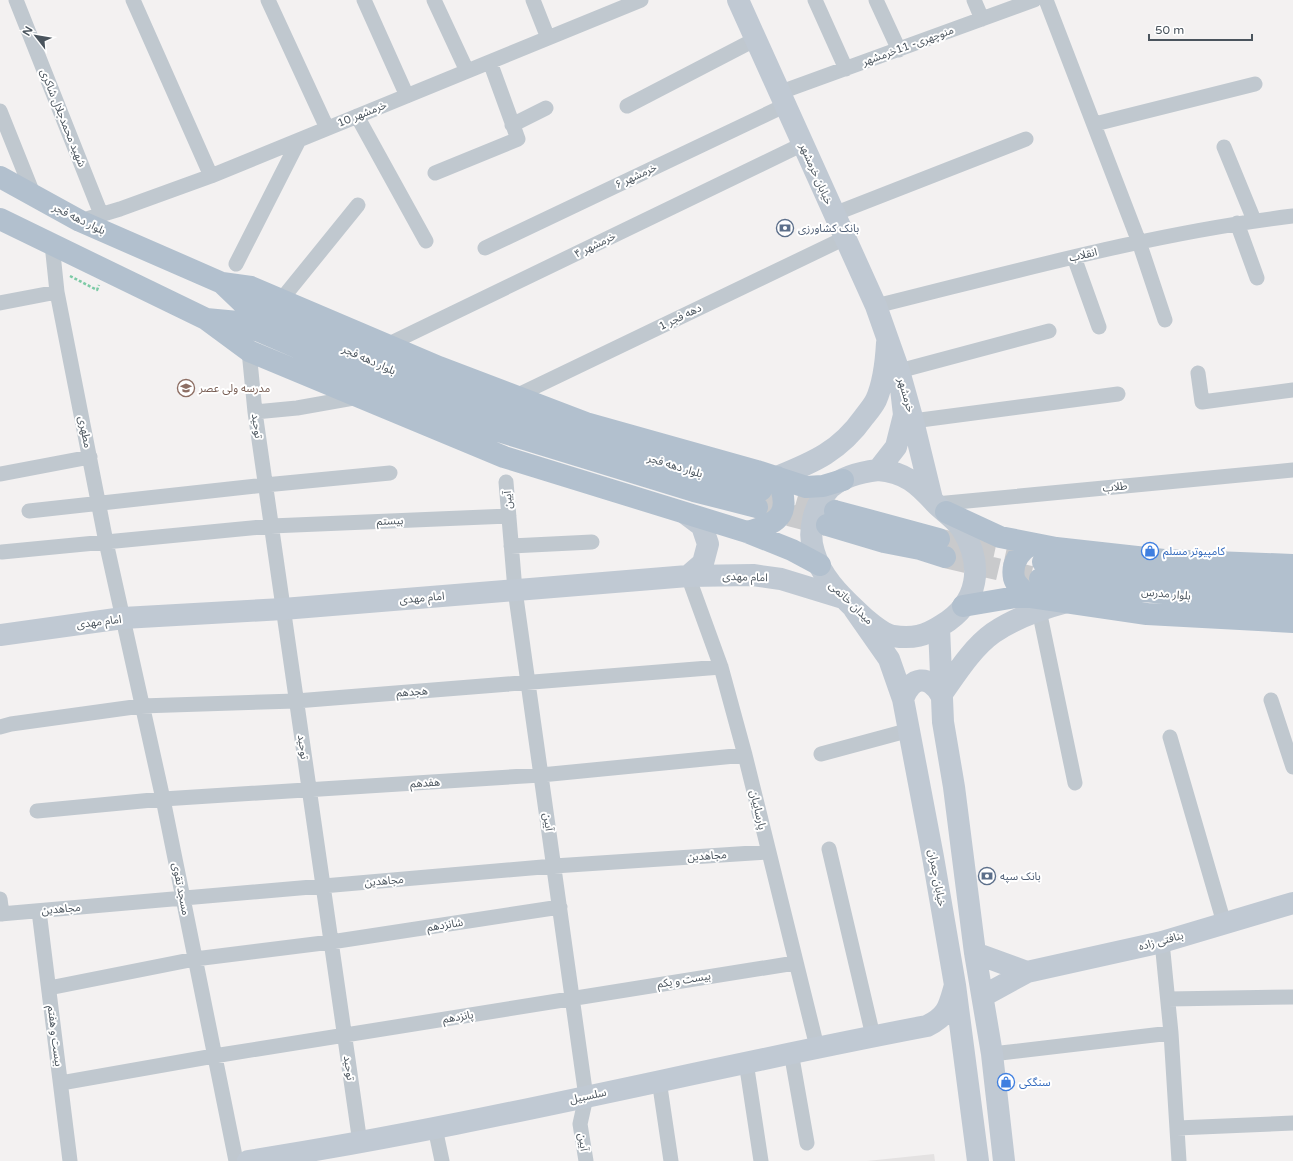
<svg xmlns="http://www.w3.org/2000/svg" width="1293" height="1161" viewBox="0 0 1293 1161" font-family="'Varela Round','Noto Sans Arabic',sans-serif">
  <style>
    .education { fill: #e4e2e2 }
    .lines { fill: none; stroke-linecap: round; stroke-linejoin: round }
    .primary-tunnel { stroke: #c9cacc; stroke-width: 22; stroke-dasharray: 22 11; stroke-linecap: butt }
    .path { stroke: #7ccaa5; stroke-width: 2.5; stroke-dasharray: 3 2; stroke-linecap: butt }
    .street { stroke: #c0c8cf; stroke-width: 15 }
    .secondary { stroke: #c0c9d3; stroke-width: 22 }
    .primary { stroke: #b2c0ce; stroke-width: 22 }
    .labels { text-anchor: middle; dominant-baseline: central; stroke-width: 4; stroke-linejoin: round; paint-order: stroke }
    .street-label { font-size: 11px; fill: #4a545d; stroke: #fff }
    .service-label { font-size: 11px; fill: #4e5e75; stroke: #fff; text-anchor: start }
    .education-label { font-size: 11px; fill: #785e54; stroke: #fff; text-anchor: start }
    .shop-label { font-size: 11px; fill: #366cbe; stroke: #fff; text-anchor: start }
  </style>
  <rect width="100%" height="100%" fill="#f3f1f1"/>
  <path class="education" d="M934 1154 935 1161H867Z"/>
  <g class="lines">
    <path class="primary-tunnel" d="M765 491 835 511
      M757 507 827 525
      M941 540 1043 562
      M945 557 1040 579"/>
    <path class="path" d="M70 276 97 290 99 285"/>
    <path class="street" d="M16 0 101 214
      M133 0 211 176
      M268 0 327 128
      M364 0 407 96
      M434 0 467 71
      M533 0 548 38
      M815 0 846 69
      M876 0 899 50
      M974 0 982 19
      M1046 0 1139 242 1165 320
      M781 92 1034 0
      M627 106 756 39
      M0 111 34 196
      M357 116 426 241
      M1095 124 1255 84
      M512 125 546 108
      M1224 147 1254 220
      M435 173 518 139 490 62
      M834 214 1026 139
      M80 221 120 209 211 176 641 0
      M1237 223 1257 278
      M52 244 57 292 106 542 163 799 236 1161
      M485 248 786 105
      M1074 257 1099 327
      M236 264 299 140
      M281 300 358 205
      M0 303 57 292
      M876 306C1014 272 1152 233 1293 216
      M387 345 803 144
      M249 351 255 412 360 1143
      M899 371 1049 331
      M1198 373 1202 402 1293 390
      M514 397 845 238
      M255 412 297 408 359 397
      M913 421 1118 394
      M1 474 90 457
      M506 482 515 590 586 1097 580 1124 586 1161
      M936 504 1293 470
      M29 511 265 485 390 473
      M511 546 592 542
      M2 552 271 526 509 516
      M688 576 721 667 745 755 817 1047
      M1039 610 1075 783
      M1271 700 1293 767
      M0 727 11 724 141 706 296 701 721 667
      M1170 737 1224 923
      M821 754 910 730
      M37 811 163 799 541 775 745 755
      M829 849 873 1036
      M0 899 2 914
      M39 911 70 1161
      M0 914 554 866 768 852
      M1162 942 1171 1033 1179 1161
      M49 988 195 959 331 942 560 907
      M1168 999 1293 997
      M791 1052 807 1143
      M992 1054 1171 1033
      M746 1062 761 1161
      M659 1080 671 1161
      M61 1083 214 1056 795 963
      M435 1128 442 1161
      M1177 1128 1293 1123"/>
    <path class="secondary" d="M738 0 876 306 899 371
      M878 470C905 472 918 484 936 504 944 512 955 519 962 529 984 565 979 603 942 625 925 636 913 639 893 636 882 634 864 618 856 610 839 594 821 576 814 552 807 531 814 504 830 488 843 476 861 472 878 470Z
      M878 470 896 447 904 415 899 371 913 421 932 499
      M777 477C814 462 840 451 864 417 868 412 873 406 876 400 884 382 886 361 887 343
      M686 514 702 526 708 544 703 563 688 576
      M854 609 889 659 903 699 933 857 955 985 978 1161
      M939 627 943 722 954 787 975 953 992 1054 1004 1161
      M0 635 123 618 283 609 688 576 753 575 781 579 843 598
      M903 699C911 676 929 674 941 695 956 674 972 648 993 633 1015 618 1041 609 1067 602
      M975 953 1027 972
      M983 996 1027 972 1162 942 1293 903
      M248 1161C476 1126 700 1069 927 1026 948 1016 949 1006 955 985"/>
    <path class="primary" d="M0 177 80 221 222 283 245 305 390 369 494 410 708 476 761 490
      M0 219 206 319 238 322 479 425 694 491 757 507
      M222 283 251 287 439 367 586 423 757 471 806 487 823 486 843 480
      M207 320 249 351 504 457 747 532 792 550 820 565
      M835 511 939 539
      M946 512 1000 537 1056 548 1164 560 1293 565
      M827 525 884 542 920 549 945 557
      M747 532C782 523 792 512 777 477
      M1043 562 1167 580 1293 585
      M1040 579C1124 590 1208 598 1293 602
      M1031 597C1025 592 1016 586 1014 578 1011 563 1020 551 1032 544
      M963 606 1016 597H1031L1147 614 1293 622"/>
  </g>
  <defs>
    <g id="bank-ring" transform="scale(0.9)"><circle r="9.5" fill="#fff" stroke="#5c6f8a" stroke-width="1.5"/><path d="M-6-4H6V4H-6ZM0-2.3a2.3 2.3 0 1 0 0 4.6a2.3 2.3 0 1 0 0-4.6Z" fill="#5c6f8a"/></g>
    <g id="school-ring" transform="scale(0.9)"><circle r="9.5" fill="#fff" stroke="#8d6e63" stroke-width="1.5"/><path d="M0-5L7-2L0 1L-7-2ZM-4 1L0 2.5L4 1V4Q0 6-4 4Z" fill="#8d6e63"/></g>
    <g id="shop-ring" transform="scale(0.9)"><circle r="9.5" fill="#fff" stroke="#3f7fe0" stroke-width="1.5"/><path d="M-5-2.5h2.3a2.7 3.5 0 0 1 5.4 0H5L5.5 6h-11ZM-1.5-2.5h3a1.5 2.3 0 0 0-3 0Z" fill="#3f7fe0"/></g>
  </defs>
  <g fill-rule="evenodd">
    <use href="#bank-ring" x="785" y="228"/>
    <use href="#school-ring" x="186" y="388"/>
    <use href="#shop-ring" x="1150" y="551"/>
    <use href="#bank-ring" x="987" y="876"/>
    <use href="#shop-ring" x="1006" y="1082"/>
  </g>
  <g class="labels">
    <g class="street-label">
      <text transform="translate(908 46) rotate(-20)">منوچهری- 11خرمشهر</text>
      <text transform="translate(362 114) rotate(-22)">خرمشهر 10</text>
      <text transform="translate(63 118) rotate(68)">شهید محمدجلال شاکری</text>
      <text transform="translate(816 174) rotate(66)">خیابان خرمشهر</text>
      <text transform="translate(636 176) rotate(-25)">خرمشهر ۶</text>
      <text transform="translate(79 219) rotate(26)">بلوار دهه فجر</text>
      <text transform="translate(595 245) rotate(-26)">خرمشهر ۴</text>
      <text transform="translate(1083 255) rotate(-13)">انقلاب</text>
      <text transform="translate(680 317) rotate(-26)">دهه فجر 1</text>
      <text transform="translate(369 360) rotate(24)">بلوار دهه فجر</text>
      <text transform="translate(906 395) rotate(74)">خرمشهر</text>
      <text transform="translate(257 426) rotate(82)">توحید</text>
      <text transform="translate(85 432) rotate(79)">مطهری</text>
      <text transform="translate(675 466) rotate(17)">بلوار دهه فجر</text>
      <text transform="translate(1115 487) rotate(-6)">طلاب</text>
      <text transform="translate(508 500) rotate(-94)">آیین</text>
      <text transform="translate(390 521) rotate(-2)">بیستم</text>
      <text transform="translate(745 577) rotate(2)">امام مهدی</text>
      <text transform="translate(1166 594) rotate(5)">بلوار مدرس</text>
      <text transform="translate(422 598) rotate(-5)">امام مهدی</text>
      <text transform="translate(851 603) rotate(44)">میدان خاتمی</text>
      <text transform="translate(99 622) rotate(-7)">امام مهدی</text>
      <text transform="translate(412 692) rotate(-4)">هجدهم</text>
      <text transform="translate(303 747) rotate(82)">توحید</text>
      <text transform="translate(425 783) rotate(-4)">هفدهم</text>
      <text transform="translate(758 810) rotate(77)">پارساییان</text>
      <text transform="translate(548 822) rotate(82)">آیین</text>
      <text transform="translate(707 856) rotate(-4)">مجاهدین</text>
      <text transform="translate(937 878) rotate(80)">خیابان چمران</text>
      <text transform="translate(384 881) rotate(-5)">مجاهدین</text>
      <text transform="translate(181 889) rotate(79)">مسجد تقوی</text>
      <text transform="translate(61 909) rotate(-5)">مجاهدین</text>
      <text transform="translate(445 925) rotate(-9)">شانزدهم</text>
      <text transform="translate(1161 941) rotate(-15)">بنافتی زاده</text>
      <text transform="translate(684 980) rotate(-9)">بیست و یکم</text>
      <text transform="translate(458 1017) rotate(-9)">پانزدهم</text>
      <text transform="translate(55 1036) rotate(83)">بیست و هفتم</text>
      <text transform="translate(349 1068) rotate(82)">توحید</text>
      <text transform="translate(588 1096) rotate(-12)">سلسبیل</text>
      <text transform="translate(583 1142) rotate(81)">آیین</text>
    </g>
    <g class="service-label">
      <text x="798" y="228">بانک کشاورزی</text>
      <text x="1000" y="876">بانک سپه</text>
    </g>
    <g class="education-label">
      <text x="199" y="388">مدرسه ولی عصر</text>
    </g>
    <g class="shop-label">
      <text x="1163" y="551">کامپیوتر مسلم</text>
      <text x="1019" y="1082">سنگکی</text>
    </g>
  </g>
  <g transform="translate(36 36) rotate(301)" stroke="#ffffff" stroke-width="3" paint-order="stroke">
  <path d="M0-3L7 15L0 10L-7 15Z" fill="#4a545d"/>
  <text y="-6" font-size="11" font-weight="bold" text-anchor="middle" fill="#4a545d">N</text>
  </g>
  <path d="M1149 34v6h103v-6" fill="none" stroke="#4a545d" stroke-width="2"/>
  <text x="1155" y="34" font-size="12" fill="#4a545d" stroke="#ffffff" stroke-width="3" paint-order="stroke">50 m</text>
</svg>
